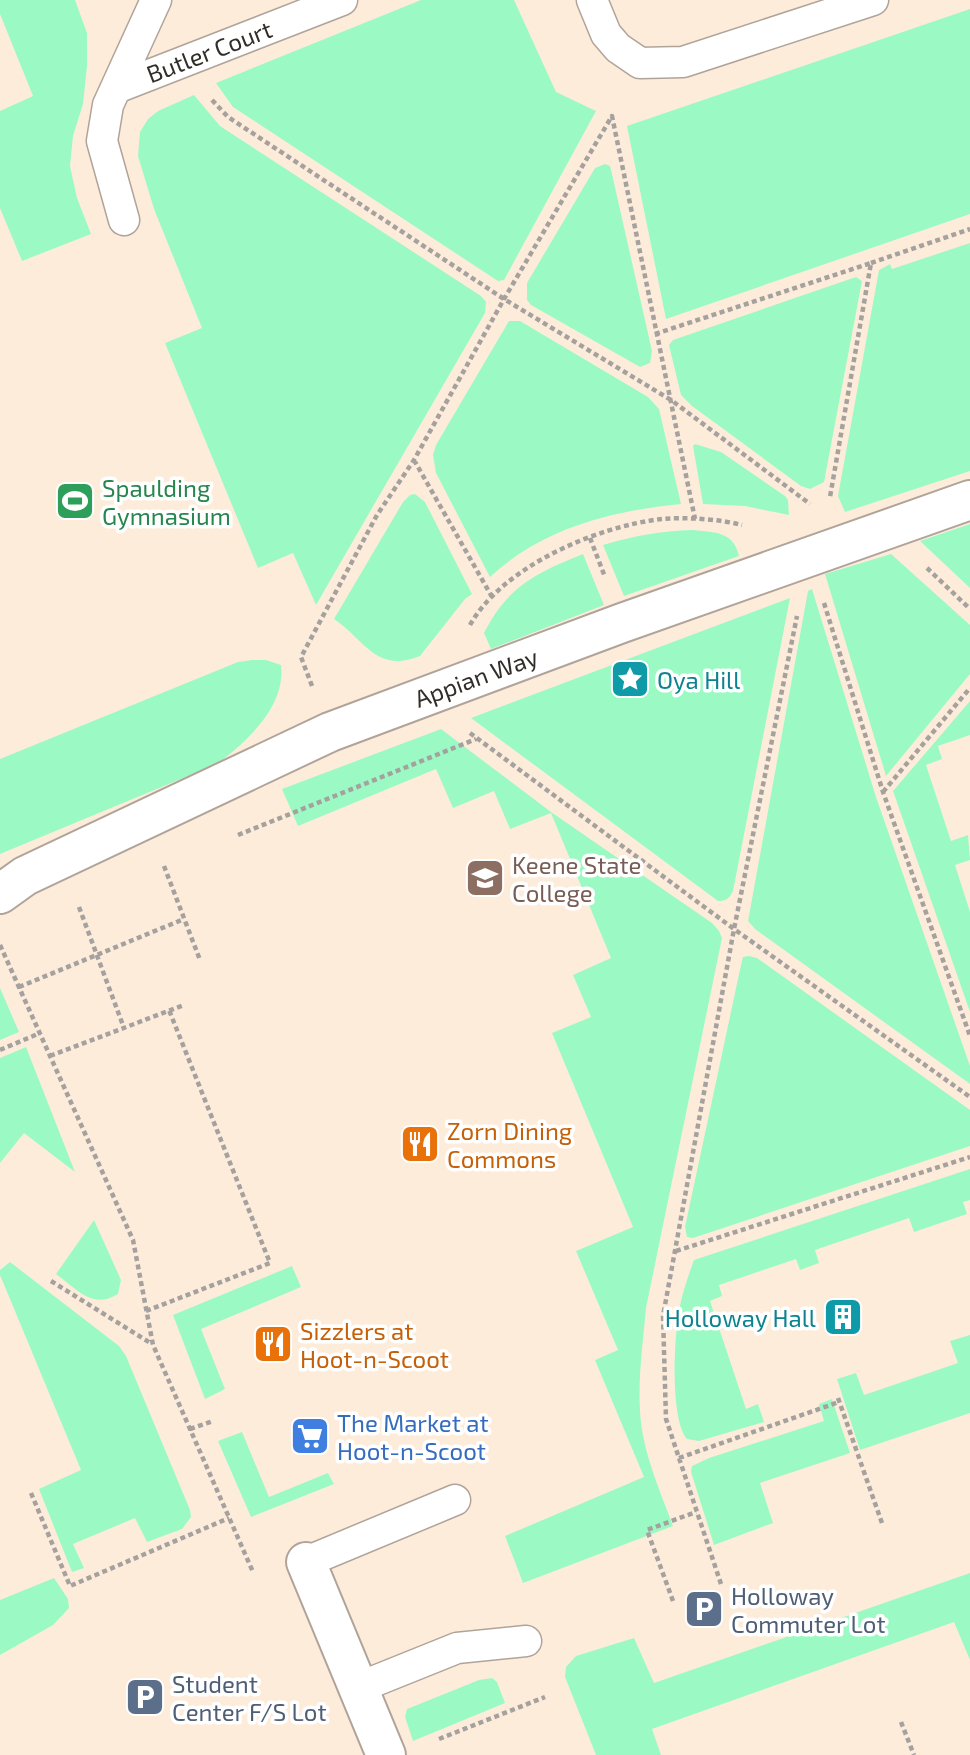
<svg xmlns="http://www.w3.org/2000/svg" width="970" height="1755" viewBox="0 0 970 1755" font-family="'Exo 2',sans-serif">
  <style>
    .built { fill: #feecdb }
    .green { fill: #9bfac4 }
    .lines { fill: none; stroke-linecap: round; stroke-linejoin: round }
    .lane-casing { stroke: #b0a49a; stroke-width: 33 }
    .street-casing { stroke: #b0a49a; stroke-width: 42 }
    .path { stroke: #a5a19f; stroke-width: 4.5; stroke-dasharray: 5 3.5; stroke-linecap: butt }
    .lane { stroke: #fff; stroke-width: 30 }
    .street { stroke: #fff; stroke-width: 38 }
    .labels { text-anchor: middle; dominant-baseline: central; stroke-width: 7; stroke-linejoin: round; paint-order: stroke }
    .street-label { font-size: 24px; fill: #312d29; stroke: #fff }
    .leisure-label { font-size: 24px; fill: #27864d; stroke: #fff; text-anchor: start }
    .culture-label { font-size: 24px; fill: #0d838f; stroke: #fff; text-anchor: start }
    .education-label { font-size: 24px; fill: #785e54; stroke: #fff; text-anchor: start }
    .food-label { font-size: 24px; fill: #c56008; stroke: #fff; text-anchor: start }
    .shop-label { font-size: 24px; fill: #366cbe; stroke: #fff; text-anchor: start }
    .service-label { font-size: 24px; fill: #4e5e75; stroke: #fff; text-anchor: start }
  </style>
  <rect width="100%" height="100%" fill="#fefbf9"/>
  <path class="built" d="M0 0H970V1755H0Z"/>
  <path class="green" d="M0 0H75L87 33V66L83 104 73 136 70 166 77 198 91 234 22 261 0 208V111L33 96 0 14Z
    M421 0H514L556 92 596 111 504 280 498 281 233 107 216 83Z
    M970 9V214L666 319 627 126Z
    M194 95 220 126 481 296 486 302 485 313 316 605 293 553 258 568 165 343 202 328 154 209 138 156 140 132 148 119 158 111Z
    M605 164 610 166 612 174 652 351 650 363 640 367 531 305 527 300V283L595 168Z
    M970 243V471L845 512 838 496 879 270 890 264 892 269Z
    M856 277 862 281 824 482 810 489 801 486 692 406 681 395 669 345 673 340Z
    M509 321H520L648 397 659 409 681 504C611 511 543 528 490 577L436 473 433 455 436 445Z
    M695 444 721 452 785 496 788 500 789 515 745 506 703 504 693 446Z
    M415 494 425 502 472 594 465 599 420 656C376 674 364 639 334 619L403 502 410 495Z
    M970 524V588L920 541Z
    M692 530C713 532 734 531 739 556L624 596 603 545C633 536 661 531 692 530Z
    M583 554 604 605 491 649 484 633C508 586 536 573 583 554Z
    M891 554 970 625V674L886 776 825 574Z
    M812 589 876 797 970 1066V1084L755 929 748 921 808 591Z
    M790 598 733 891C729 899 726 901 718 901L471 718Z
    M252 660H266L281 665C286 707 246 742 217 764L0 854V759L238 662Z
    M970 701V735L938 746 942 759 926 765 951 841 968 835 970 860 955 865 970 912V1012L893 791Z
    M441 729 551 812 712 923 719 931 722 938 646 1308C643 1342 638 1377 640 1411 642 1451 660 1490 673 1526L523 1583 505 1536 644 1477 595 1360 618 1350 576 1251 633 1227 552 1033 591 1017 573 975 611 958 551 813 510 829 494 791 453 808 436 769 298 826 282 789Z
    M749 956 757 958 970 1110V1146L693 1238 687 1237 685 1227 741 965 743 957Z
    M0 988 19 1032 0 1040Z
    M26 1047 75 1172 24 1133 0 1163V1058Z
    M970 1169V1200L963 1202 967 1214 914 1232 909 1218 815 1250 819 1263 800 1270 796 1259 719 1285 722 1296 710 1301 746 1409 758 1404 764 1422 699 1441 687 1439C669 1418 674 1329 681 1301 684 1288 689 1274 694 1260Z
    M94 1220 121 1280 118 1294C92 1310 77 1289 56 1274Z
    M10 1262 119 1346 126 1356 190 1510 191 1517 182 1529 147 1542 135 1518 73 1544 84 1568 72 1572 39 1489 81 1470 0 1275V1270Z
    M292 1266 301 1287 201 1329 225 1389 205 1399 173 1315Z
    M970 1335V1413L860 1450 837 1379 856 1373 864 1395 958 1363 950 1341Z
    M832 1399 850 1453 760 1483 773 1523 714 1545 691 1472 692 1466 709 1458 824 1421 819 1404Z
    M242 1432 269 1497 328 1473 334 1484 251 1517 218 1441Z
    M970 1573V1660L954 1622 652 1729 661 1755H596L565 1677 566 1667 576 1656 634 1638 654 1683Z
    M54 1578 68 1599 69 1608 53 1625 0 1655V1600Z
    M492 1678 497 1682 505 1703 413 1741 405 1717 407 1709 479 1680Z"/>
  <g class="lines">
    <g class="lane-casing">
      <path id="lane" d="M592 0 606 34 618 48 640 63 683 62 873 0
        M116 88 342 0
        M124 220 102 141 108 105 156 0
        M306 1562 455 1500
        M360 1687 457 1648 526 1641"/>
    </g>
    <g class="street-casing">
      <path id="street" d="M0 894 25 876 330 732 622 623 970 500
        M306 1562 386 1755"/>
    </g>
    <path class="path" d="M212 100 228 117 504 299 671 400 810 504
      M871 263 970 229
      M655 334 871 263 830 497
      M414 460 492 597
      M590 538 605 577
      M927 568 970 609
      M824 603 883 792 970 1036
      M470 625C503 566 598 526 662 519 688 517 718 519 742 525
      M312 686 301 657 377 515 414 460 504 299 612 116 695 519
      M470 733 734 929 970 1097
      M883 792 970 688
      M238 835 476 739
      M164 866 200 960
      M79 907 124 1028
      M0 945 133 1240 153 1345 253 1572
      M19 987 184 919
      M0 1050 40 1033
      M50 1056 184 1005
      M676 1251 970 1157
      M51 1281 152 1344
      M146 1311 270 1263 169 1010
      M838 1398 883 1526
      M190 1429 213 1421
      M679 1458 839 1402
      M31 1493 70 1586 229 1518
      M721 1584 666 1419 663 1316 734 929 797 616
      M673 1601 647 1530 696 1512
      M901 1722 914 1755
      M439 1739 545 1697"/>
    <use href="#lane" class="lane"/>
    <use href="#street" class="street"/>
  </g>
  <defs>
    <g id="stadium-square" transform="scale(2.0125)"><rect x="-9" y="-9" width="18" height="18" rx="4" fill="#2e9e5b" stroke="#fff"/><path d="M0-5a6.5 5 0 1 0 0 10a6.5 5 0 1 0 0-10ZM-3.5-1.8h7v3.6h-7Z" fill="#fff"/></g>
    <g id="sight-square" transform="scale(2.0125)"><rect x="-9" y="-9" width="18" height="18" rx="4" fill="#0f9aa8" stroke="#fff"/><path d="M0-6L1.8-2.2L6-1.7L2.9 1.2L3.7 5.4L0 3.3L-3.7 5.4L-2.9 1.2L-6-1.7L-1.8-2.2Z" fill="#fff"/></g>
    <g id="university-square" transform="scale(2.0125)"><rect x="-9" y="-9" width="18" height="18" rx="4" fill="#8d6e63" stroke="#fff"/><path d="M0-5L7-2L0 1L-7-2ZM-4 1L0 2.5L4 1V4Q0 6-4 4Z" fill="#fff"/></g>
    <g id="restaurant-square" transform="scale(2.0125)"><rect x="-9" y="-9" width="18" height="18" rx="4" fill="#e8710a" stroke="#fff"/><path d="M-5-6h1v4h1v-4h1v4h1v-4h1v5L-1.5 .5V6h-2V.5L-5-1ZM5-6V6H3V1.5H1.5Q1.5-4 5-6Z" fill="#fff"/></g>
    <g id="building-square" transform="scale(2.0125)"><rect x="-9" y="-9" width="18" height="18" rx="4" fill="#0f9aa8" stroke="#fff"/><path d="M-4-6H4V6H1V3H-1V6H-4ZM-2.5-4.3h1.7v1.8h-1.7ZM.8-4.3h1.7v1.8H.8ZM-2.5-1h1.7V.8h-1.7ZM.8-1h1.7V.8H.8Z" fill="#fff"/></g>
    <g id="supermarket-square" transform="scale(2.0125)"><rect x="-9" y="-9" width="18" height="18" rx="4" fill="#3f7fe0" stroke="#fff"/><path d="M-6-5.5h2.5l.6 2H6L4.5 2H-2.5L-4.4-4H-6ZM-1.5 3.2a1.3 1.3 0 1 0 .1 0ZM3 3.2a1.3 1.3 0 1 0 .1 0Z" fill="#fff"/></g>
    <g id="parking-square" transform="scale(2.0125)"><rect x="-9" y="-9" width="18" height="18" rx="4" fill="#5c6f8a" stroke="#fff"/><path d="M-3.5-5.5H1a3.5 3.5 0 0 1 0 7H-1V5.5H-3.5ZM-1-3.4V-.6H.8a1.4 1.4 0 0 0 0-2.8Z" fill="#fff"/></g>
  </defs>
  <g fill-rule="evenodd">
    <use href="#stadium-square" x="75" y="501"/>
    <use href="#sight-square" x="630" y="679"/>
    <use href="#university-square" x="485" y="878"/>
    <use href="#restaurant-square" x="420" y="1144"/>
    <use href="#building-square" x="843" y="1317"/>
    <use href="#restaurant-square" x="273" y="1344"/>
    <use href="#supermarket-square" x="310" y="1436"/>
    <use href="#parking-square" x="704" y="1609"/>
    <use href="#parking-square" x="145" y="1697"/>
  </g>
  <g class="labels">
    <g class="street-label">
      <text transform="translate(209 51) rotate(-21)">Butler Court</text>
      <text transform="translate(476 677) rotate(-20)">Appian Way</text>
    </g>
    <g class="leisure-label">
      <text x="102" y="487">Spaulding<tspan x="102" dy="28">Gymnasium</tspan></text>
    </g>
    <g class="culture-label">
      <text x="657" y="679">Oya Hill</text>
      <text x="816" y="1317" text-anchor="end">Holloway Hall</text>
    </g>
    <g class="education-label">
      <text x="512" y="864">Keene State<tspan x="512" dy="28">College</tspan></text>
    </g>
    <g class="food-label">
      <text x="447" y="1130">Zorn Dining<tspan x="447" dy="28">Commons</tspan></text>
      <text x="300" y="1330">Sizzlers at<tspan x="300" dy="28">Hoot-n-Scoot</tspan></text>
    </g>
    <g class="shop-label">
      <text x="337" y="1422">The Market at<tspan x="337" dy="28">Hoot-n-Scoot</tspan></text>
    </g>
    <g class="service-label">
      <text x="731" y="1595">Holloway<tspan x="731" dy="28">Commuter Lot</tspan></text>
      <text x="172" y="1683">Student<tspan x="172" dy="28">Center F/S Lot</tspan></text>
    </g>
  </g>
</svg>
